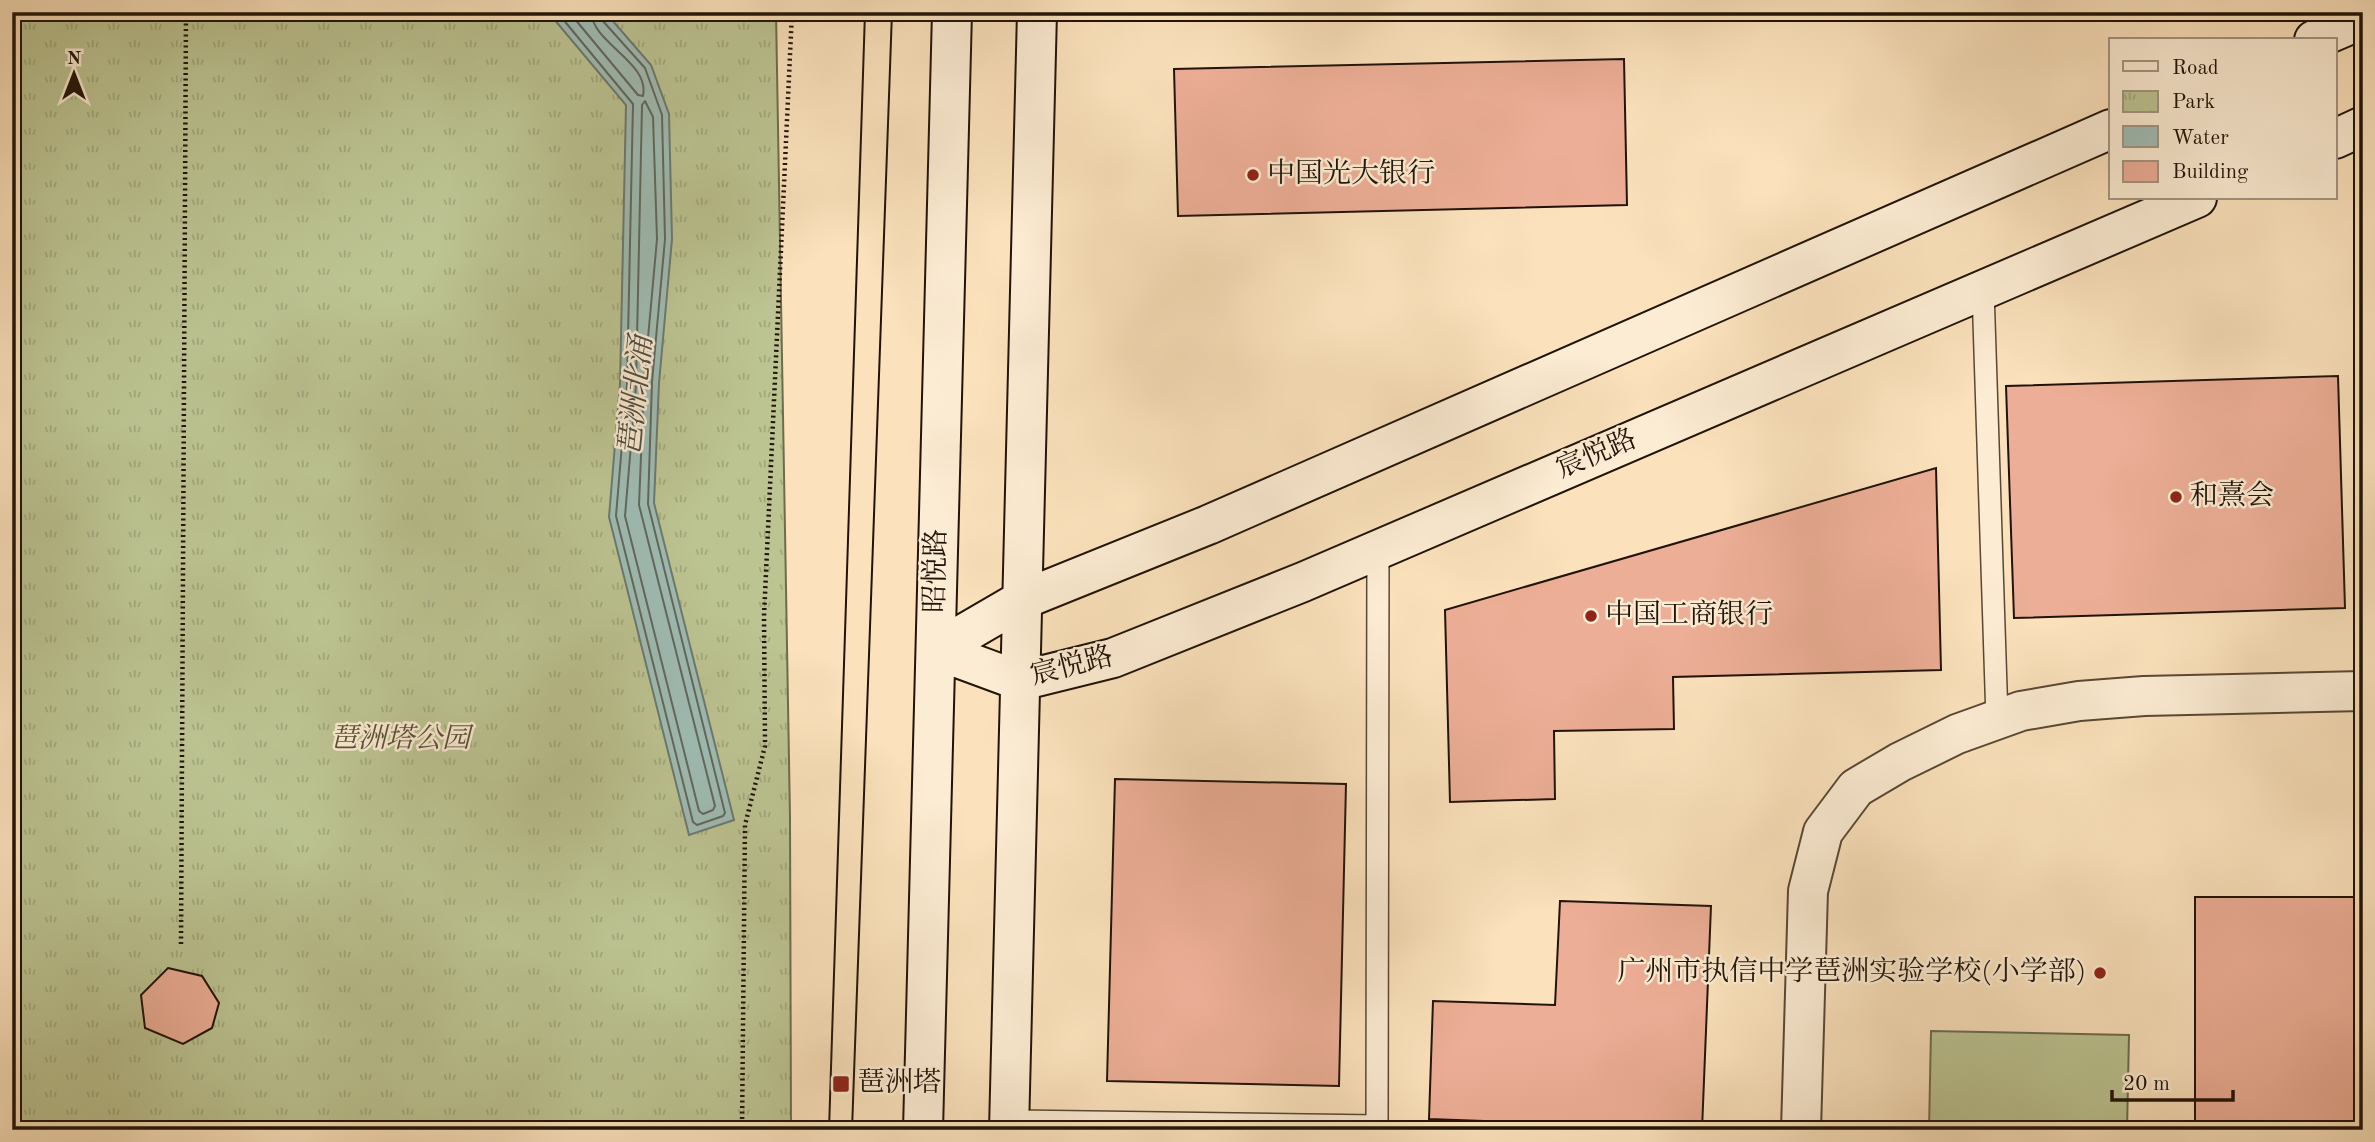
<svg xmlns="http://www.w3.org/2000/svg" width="2375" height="1142" viewBox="0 0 2375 1142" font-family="'Old Standard TT','Noto Serif SC',serif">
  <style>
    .green { fill: #bcc492; stroke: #6e6c4d; stroke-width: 2 }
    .park { fill: url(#park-tufts); stroke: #6e6c4d; stroke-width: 2 }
    .water { fill: #9fbdb5; stroke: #6d7970; stroke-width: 2 }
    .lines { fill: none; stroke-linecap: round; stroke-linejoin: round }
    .shore { stroke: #60685e; stroke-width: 2 }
    .building { fill: #ecae96; stroke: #211308; stroke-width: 2 }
    .lane-casing { stroke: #584735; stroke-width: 24 }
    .street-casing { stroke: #584735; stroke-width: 42 }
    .secondary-casing { stroke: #211308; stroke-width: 42 }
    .path { stroke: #211308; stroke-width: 4.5; stroke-dasharray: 2 3.5; stroke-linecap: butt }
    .lane { stroke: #fcecd3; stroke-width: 21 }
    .street { stroke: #fcecd3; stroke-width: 38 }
    .secondary { stroke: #fcecd3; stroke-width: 38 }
    .tram { stroke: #211308; stroke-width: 2 }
    .poi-dot { fill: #8f2418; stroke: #fcecd3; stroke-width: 2.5 }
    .labels { text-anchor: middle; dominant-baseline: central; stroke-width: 5; stroke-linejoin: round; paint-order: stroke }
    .poi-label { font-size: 28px; fill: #211308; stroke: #fcecd3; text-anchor: start }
    .street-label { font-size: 28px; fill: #211308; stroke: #fcecd3 }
    .park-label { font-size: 28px; font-style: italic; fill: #575138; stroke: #fcecd3 }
    .water-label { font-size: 30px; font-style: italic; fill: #4d4e45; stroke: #fcecd3 }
  </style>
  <defs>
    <pattern id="park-tufts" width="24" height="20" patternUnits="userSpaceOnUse" patternTransform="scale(1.75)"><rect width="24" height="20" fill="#bcc492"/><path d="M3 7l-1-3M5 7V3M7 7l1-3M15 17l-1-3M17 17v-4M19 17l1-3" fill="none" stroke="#a1a87c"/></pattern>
  </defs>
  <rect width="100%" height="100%" fill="#fbe2bc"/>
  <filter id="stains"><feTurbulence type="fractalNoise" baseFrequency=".00286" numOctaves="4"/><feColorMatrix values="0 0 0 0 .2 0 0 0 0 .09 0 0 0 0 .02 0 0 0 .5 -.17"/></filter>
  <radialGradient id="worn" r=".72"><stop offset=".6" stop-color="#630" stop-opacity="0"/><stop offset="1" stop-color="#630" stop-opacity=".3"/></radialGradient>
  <path class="green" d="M1931 1031 2129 1035 2127 1130H1929Z"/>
  <path class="park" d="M12 12H776L790 818 791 1130H12Z"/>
  <path class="water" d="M548 12H605L651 65 669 114 672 239 659 383 654 503 734 820 689 835 609 517 620 384 626 105Z"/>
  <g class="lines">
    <path class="shore" d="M557 12 633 104 627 384 616 516 693 822 697 825 723 816 725 813 648 504 652 382 665 239 662 115 645 68 602 20 600 12
      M569 12 638 95 643 96C650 62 593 44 591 12
      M645 101 653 117 657 239 644 382 639 505 715 806 713 810 703 814 699 811 625 516 636 385 642 105Z"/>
  </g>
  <path class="building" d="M1624 59 1627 205 1178 216 1174 69Z
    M2338 376 2345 608 2014 618 2006 386Z
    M1936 468 1941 670 1673 677 1674 729 1554 731 1555 799 1450 802 1445 610Z
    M1115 779 1346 784 1339 1086 1107 1081Z
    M2195 897H2363V1121H2195Z
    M1560 901 1711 906 1702 1130H1595V1125L1429 1119 1433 1001 1555 1005Z
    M168 968 202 976 219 1003 212 1028 183 1044 145 1028 141 995Z"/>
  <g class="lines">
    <g class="lane-casing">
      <path id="lane" d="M1983 290 1997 719
        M1009 1121 1377 1126
        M1377 1130 1378 549"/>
    </g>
    <g class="street-casing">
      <path id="street" d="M1801 1130 1808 891 1823 832 1856 788 1900 762 1957 734 2021 711 2079 701 2144 696 2363 691"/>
    </g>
    <g class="secondary-casing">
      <path id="secondary" d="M2314 40 2363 19
        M2335 139 2363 126
        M936 650 1020 681 1113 658 1303 582 2197 198
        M936 650 1022 600 1208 525 2111 129
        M923 1130 952 12
        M1009 1130 1037 12"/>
    </g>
    <path class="path" d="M181 944 186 12
      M742 1130 745 825 765 746 764 616 792 12"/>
    <use href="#lane" class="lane"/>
    <use href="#street" class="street"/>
    <use href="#secondary" class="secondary"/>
    <path class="tram" d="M829 1130 865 12
      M852 1130 892 12"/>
  </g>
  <g class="poi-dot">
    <circle cx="1253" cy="175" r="7"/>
    <circle cx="2176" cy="497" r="7"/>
    <circle cx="1591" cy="616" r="7"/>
    <circle cx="2100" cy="973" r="7"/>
    <rect x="832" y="1075" width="18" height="18" rx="3.5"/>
  </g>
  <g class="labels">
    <g class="poi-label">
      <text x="1267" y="175">中国光大银行</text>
      <text x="2190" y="497">和熹会</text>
      <text x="1605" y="616">中国工商银行</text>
      <text x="2086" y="973" text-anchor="end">广州市执信中学琶洲实验学校(小学部)</text>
      <text x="857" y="1084">琶洲塔</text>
    </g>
    <g class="street-label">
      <text transform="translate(1597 455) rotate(-23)">宸悦路</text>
      <text transform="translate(937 571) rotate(-89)">昭悦路</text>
      <text transform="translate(1072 667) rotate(-14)">宸悦路</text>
    </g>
    <g class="park-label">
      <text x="400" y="740">琶洲塔公园</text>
    </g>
    <g class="water-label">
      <text transform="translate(637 396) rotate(-84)">琶洲北涌</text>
    </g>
  </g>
  <rect width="2375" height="1142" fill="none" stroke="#fbe2bc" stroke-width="42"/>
  <rect x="14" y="14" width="2347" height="1114" fill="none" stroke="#211308" stroke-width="3.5"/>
  <rect x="21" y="21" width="2333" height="1100" fill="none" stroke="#211308" stroke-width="2"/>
  <rect x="2109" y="38" width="228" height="161" fill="#fcecd3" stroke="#a49582" stroke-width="2"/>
  <rect x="2123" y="61" width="35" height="10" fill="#fcecd3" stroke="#a49582" stroke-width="2"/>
  <text x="2172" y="74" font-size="21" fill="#211308">Road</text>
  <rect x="2123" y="91" width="35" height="21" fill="url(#park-tufts)" stroke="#a49582" stroke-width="2"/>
  <text x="2172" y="108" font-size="21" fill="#211308">Park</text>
  <rect x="2123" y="126" width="35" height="21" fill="#9fbdb5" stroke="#a49582" stroke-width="2"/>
  <text x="2172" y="144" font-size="21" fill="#211308">Water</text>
  <rect x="2123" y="161" width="35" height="21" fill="#ecae96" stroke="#a49582" stroke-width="2"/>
  <text x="2172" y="178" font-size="21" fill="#211308">Building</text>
  <g transform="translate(74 74)" stroke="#fcecd3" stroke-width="5" paint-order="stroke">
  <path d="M0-5L12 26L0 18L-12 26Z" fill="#211308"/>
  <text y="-10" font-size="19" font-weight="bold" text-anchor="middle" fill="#211308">N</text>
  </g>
  <path d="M2112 1090v10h121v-10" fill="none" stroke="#211308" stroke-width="3.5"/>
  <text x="2123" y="1090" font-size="21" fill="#211308" stroke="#fcecd3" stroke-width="5" paint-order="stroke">20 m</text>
  <rect width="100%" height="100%" filter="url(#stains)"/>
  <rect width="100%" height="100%" fill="url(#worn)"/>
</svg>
